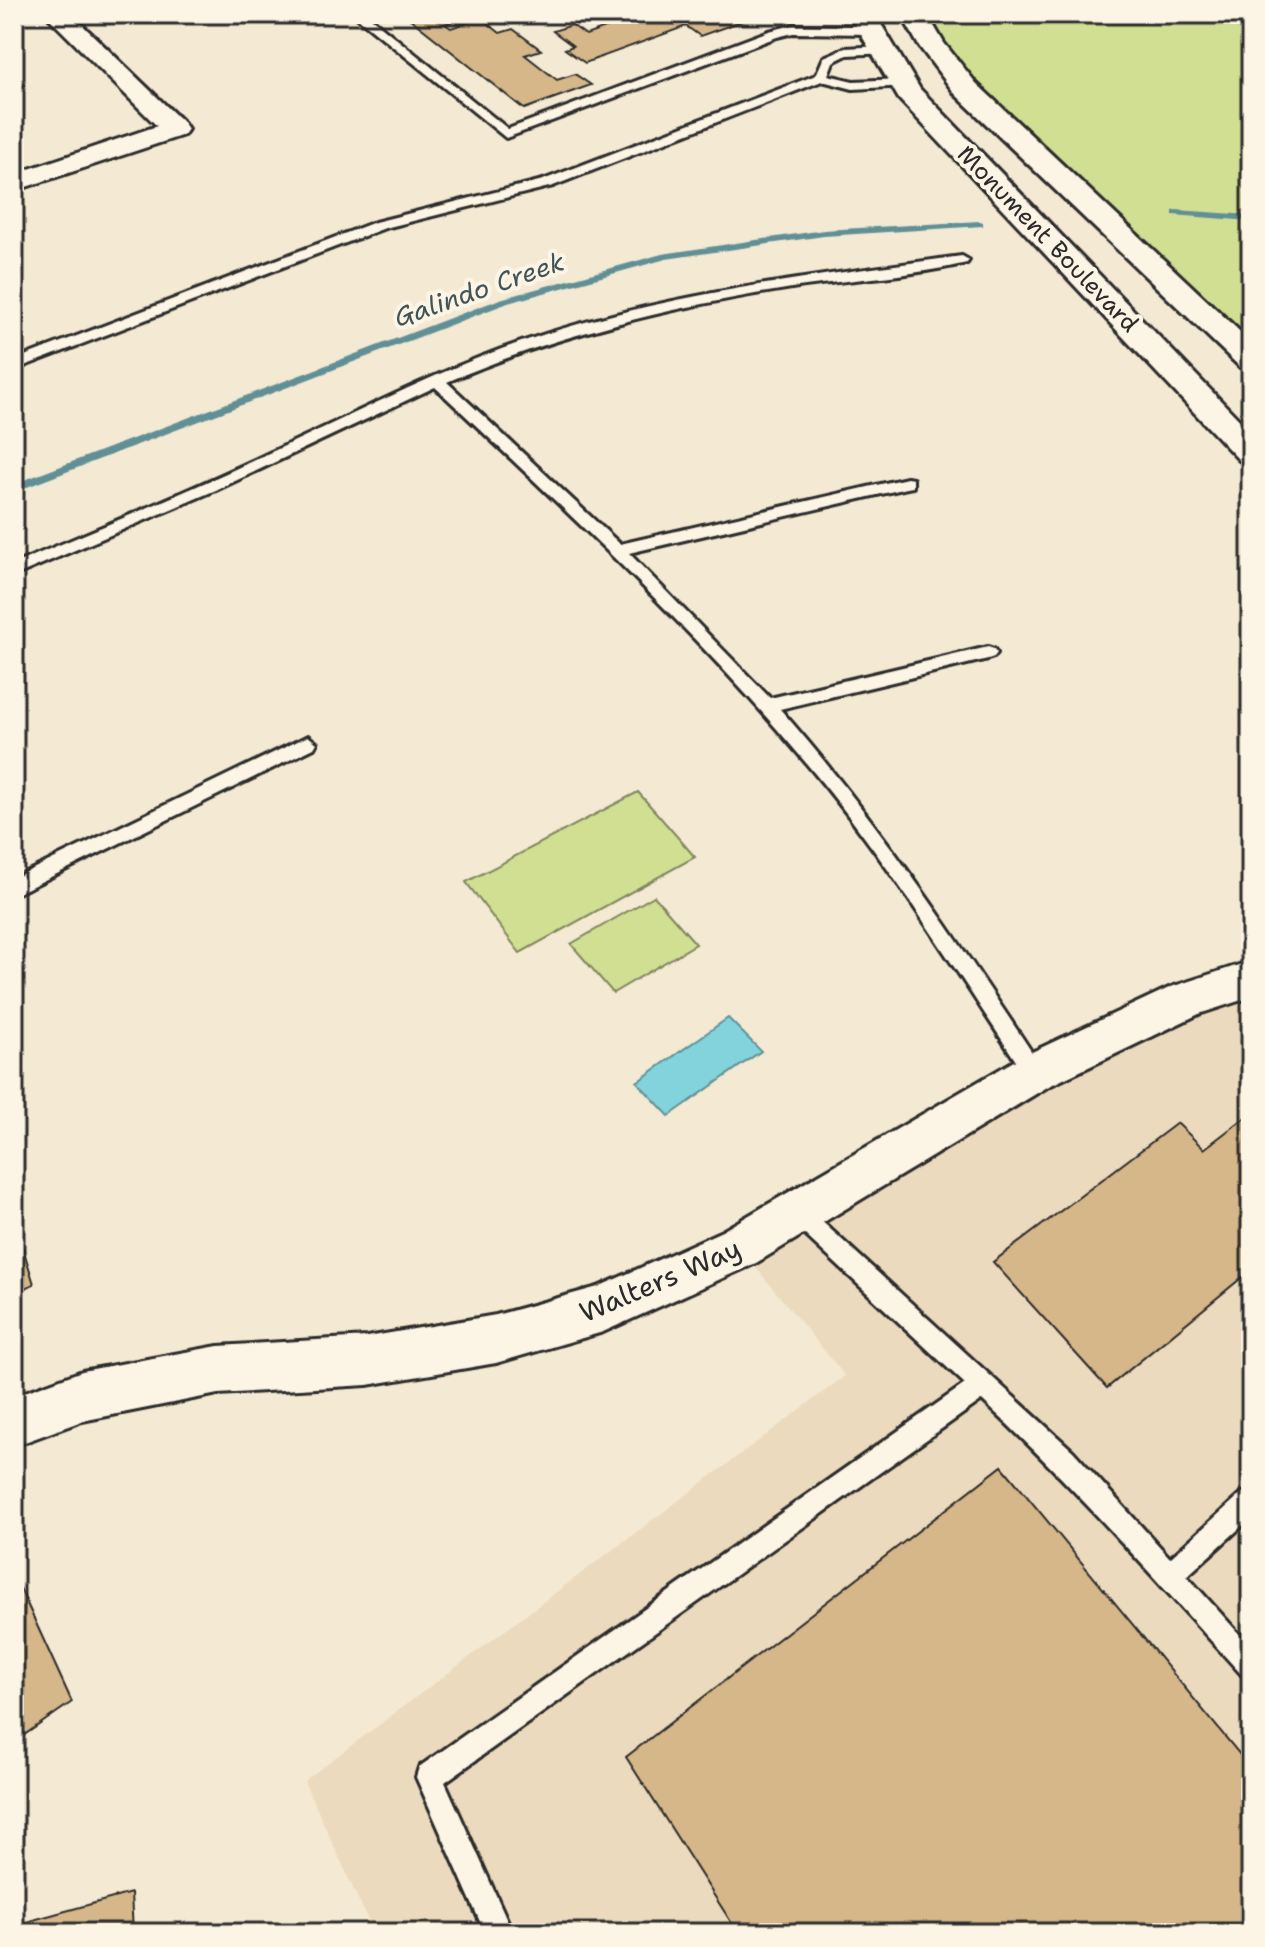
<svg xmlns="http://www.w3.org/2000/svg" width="1265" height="1947" viewBox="0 0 1265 1947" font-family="'Shantell Sans',sans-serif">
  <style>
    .built { fill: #ebdabd }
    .green { fill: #d1df92; stroke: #7e855e; stroke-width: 2 }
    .water { fill: #83d3dd; stroke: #609096; stroke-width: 2 }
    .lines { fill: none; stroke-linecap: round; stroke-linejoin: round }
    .stream { fill: #609096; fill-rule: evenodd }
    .building { fill: #d5b789; stroke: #2b2b2b; stroke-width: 2 }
    .service-casing { stroke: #2b2b2b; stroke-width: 6 }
    .minor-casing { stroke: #2b2b2b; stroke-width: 6 }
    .secondary-casing { stroke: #2b2b2b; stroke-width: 6 }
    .service { fill: #fcf5e5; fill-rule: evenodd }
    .minor { fill: #fcf5e5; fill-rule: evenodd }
    .secondary { fill: #fcf5e5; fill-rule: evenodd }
    .labels { text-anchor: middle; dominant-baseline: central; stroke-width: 8; stroke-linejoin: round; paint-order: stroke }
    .far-street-label { font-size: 24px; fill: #2b2b2b; stroke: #fcf5e5 }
    .far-water-label { font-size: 26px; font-style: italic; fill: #415558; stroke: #fcf5e5 }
    .street-label { font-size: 28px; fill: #2b2b2b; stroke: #fcf5e5 }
  </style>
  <rect width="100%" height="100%" fill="#f4e9d3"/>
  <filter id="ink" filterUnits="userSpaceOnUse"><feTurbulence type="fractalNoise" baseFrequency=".0125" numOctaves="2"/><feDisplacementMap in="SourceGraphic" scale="16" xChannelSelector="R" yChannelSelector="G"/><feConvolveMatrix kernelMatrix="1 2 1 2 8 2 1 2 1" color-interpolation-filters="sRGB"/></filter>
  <g filter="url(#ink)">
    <path class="built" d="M1251 979V1933H374L304 1781 845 1376 739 1247Z"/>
    <path class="green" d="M914 14H1251V360L966 89Z
      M638 792 695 857 520 953 466 882Z
      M654 896 696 944 613 993 571 944Z"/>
    <path class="water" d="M728 1018 761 1051 669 1116 637 1082Z"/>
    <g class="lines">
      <path class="stream" d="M1176 210 1251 215V221L1173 215V211Z
        M980 221 983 222V226L824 236 666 259 508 303 14 492V484L500 299 662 254 824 230Z"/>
    </g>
    <path class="building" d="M404 14H475L445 24 451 28 481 18 500 33 513 29 541 50 525 55 557 80 575 74 591 85 524 109Z
      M645 14H740L748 19 700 36 686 26 585 63 565 49 573 46 553 31 572 25 586 35Z
      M1251 1113V1270L1107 1388 993 1262 1177 1123 1204 1149Z
      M14 1219 34 1284 14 1293Z
      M1002 1466 1251 1768V1933H738L626 1757Z
      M14 1575 72 1702 14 1742Z
      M131 1893 133 1933H22V1923Z"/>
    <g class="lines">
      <g class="service-casing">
        <path id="service" d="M353 14H366L508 129 769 31 793 25 871 26 877 30 871 34 793 33 777 37 506 138Z
          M883 46 887 47V53L847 55 833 62 828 75 853 81 903 79 907 80V86L853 89 822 81 553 186 385 228 14 370V360L375 222 543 180 816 75 824 57 845 48Z
          M962 256 969 260 967 263C912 276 854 279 798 287 677 306 560 333 447 382L620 544 907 478 913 479V487L907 488 629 553 770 698 988 647 994 649 997 653 994 657 988 659 780 709C878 820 959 942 1041 1066L1044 1072 1041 1078 1034 1081 1027 1078C955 969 886 857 801 757 689 624 561 506 435 387L216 490 14 576V564C99 528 185 493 269 453 353 415 436 371 524 341 665 293 815 276 962 256Z
          M308 736 317 743 314 748 14 895V878Z
          M797 1203 805 1206 1073 1451 1170 1558 1242 1493 1251 1490V1518L1187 1576 1251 1647V1679L1242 1675C1157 1581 1075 1487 982 1400L445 1782 513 1933H485L416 1777 419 1767 965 1384 789 1220 786 1213 789 1206Z"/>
      </g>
      <g class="minor-casing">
        <path id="minor" d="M45 14H71L184 123 188 129 184 135 14 191V174L157 126Z
          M1251 961V997L1199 1014 1049 1086 756 1263 603 1332 496 1363 367 1385 218 1394 82 1421 14 1446V1396L82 1371 218 1346 367 1337 496 1315 598 1287 722 1231 1019 1058 1171 987Z"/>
      </g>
      <g class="secondary-casing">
        <path id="secondary" d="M849 14H875L920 89 1251 432V463L1239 460 899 99Z
          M901 14H927L944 43 976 83 1251 342V370L1240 367 956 95 919 46Z"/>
      </g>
      <use href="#service" class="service"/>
      <use href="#minor" class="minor"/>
      <use href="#secondary" class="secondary"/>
    </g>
  </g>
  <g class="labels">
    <g class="far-street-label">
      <text transform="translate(1048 239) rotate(46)">Monument Boulevard</text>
    </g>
    <g class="far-water-label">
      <text transform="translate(479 289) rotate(-19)">Galindo Creek</text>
    </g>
    <g class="street-label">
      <text transform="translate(660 1280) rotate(-23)">Walters Way</text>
    </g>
  </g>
  <rect width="1265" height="1947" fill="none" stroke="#fcf5e5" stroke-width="48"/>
  <rect x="24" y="24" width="1217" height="1899" fill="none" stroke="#2b2b2b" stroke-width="3" filter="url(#ink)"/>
</svg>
